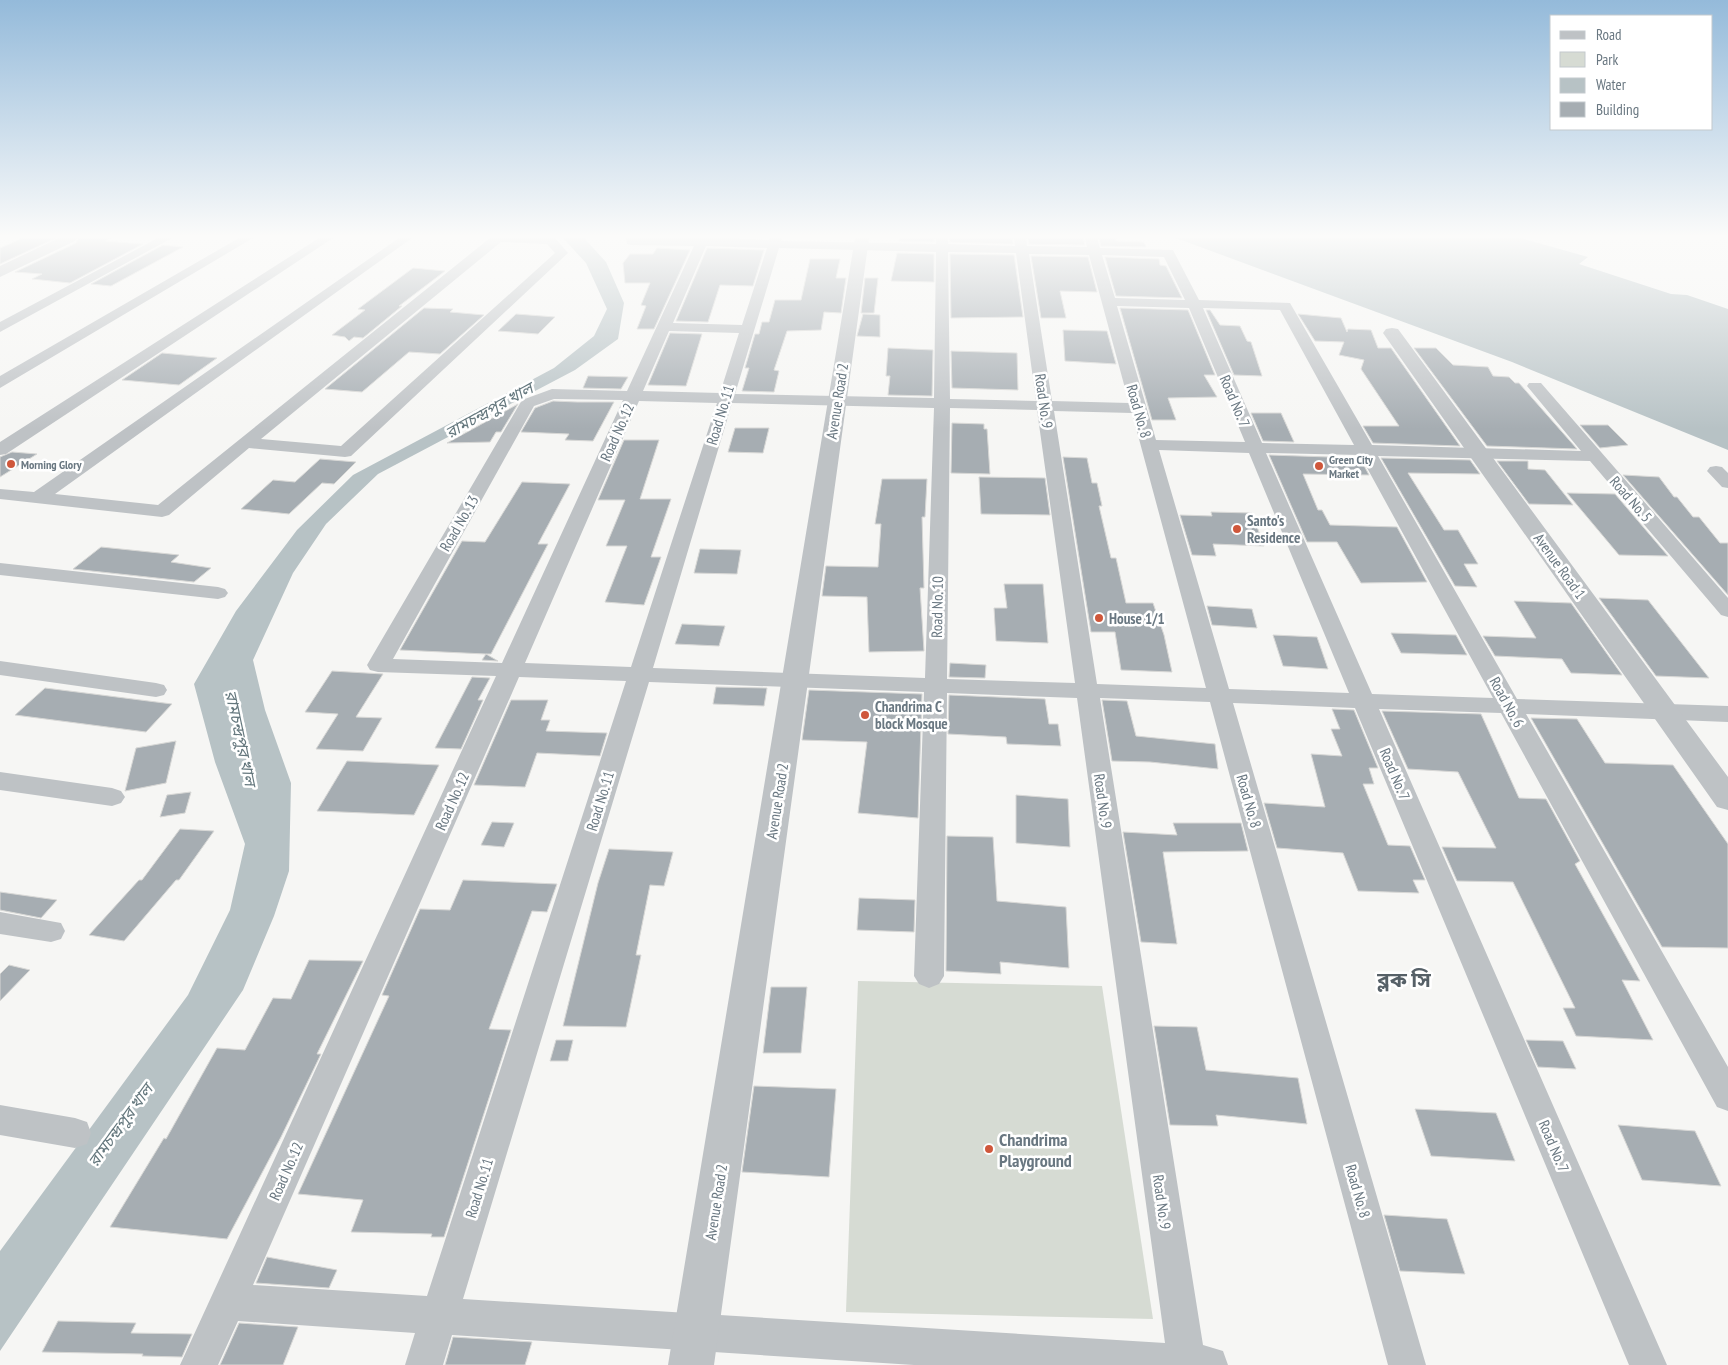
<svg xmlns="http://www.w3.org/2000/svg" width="1728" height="1365" viewBox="0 0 1728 1365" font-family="'PT Sans Narrow','Noto Sans Bengali',sans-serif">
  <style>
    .green { fill: #d6dbd3 }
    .water { fill: #b7c2c5 }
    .building { fill: #a6adb2; stroke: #d8d8d6 }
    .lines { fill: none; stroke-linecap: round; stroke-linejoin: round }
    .minor { fill: #bec2c5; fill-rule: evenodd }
    .tertiary { fill: #bec2c5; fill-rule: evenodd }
    .poi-dot { fill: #cf573b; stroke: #fff; stroke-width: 2 }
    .labels { text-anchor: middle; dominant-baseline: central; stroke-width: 5; stroke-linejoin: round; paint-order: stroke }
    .far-poi-label { font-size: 12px; font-weight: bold; fill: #697781; stroke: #fff; text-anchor: start }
    .street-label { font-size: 15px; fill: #697781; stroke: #fff }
    .poi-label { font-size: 15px; font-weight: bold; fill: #697781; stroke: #fff; text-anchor: start }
    .water-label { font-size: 16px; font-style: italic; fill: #64777d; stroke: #fff }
    .near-poi-label { font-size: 18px; font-weight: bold; fill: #697781; stroke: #fff; text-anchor: start }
    .near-quarter-label { font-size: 21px; font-weight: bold; fill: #566067; stroke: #fff }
  </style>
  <rect width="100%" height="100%" fill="#f6f6f4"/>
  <path class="green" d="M858 981 1102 986 1153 1319 846 1312Z"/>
  <path class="water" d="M563 238H584L606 262 624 303 618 339 575 370 378 474 326 524 293 573 253 660 265 710 291 783 289 871 274 916 243 990 0 1351V1251L188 995 230 910 245 844 215 762 194 684 236 611 297 530 353 475 554 368 594 336 607 309 586 263Z
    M1176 238H1520L1588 257 1579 264 1671 294 1687 295 1728 309V450L1512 362Z"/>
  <path class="building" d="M23 238H56L0 264V248Z
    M79 238H111L105 241 143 244 70 283 32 279 42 274 15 272 76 243Z
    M900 238H934V242L899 241Z
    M950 238H1012L1013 244 950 242Z
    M1028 238H1083L1085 245 1029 244Z
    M1099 238H1116V241L1144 242 1146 247 1101 246Z
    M163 245 183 247 111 286 91 284Z
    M657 248 690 250 654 329H637L646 306 641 305 650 283H625L623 263 630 254H653Z
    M707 248 764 250 753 286 720 285 708 322 676 321Z
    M897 253 934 254V282L891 281Z
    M950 254 1014 255 1023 317 951 318Z
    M1031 256 1088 257 1097 292 1060 291 1066 318H1041Z
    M1105 257 1159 259 1160 265 1166 266 1182 298 1116 296Z
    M810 259H840L836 278H846L841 313 824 312 821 330 787 331 774 370 779 371 774 392 742 391 749 368H745L755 334H759L762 322H769L775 300H801Z
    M413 268 445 271 399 306H402L363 338 354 337 349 341 345 337 332 335 365 310 358 309Z
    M865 278H878L874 313H861Z
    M424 308 453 309 450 312 484 315 440 354 409 352 362 392 325 389Z
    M1120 308 1188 310 1215 375H1204L1217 397 1168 398 1176 420H1152Z
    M1206 310H1210L1220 325 1240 326 1247 341 1251 342 1262 376 1234 375Z
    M516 314 555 317 538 334 498 331Z
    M863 314 880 315V337L857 336Z
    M1298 314 1341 318 1347 332 1348 329 1371 330 1378 348H1391L1460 446 1373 443 1363 426H1399L1361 369 1364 360 1339 355 1344 342 1315 341Z
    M1063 330 1107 331 1116 364 1065 361Z
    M670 333 702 334 686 386 648 385Z
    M888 348 933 350 932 396 888 395 890 376H886Z
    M1414 348H1436L1453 365 1488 367 1493 376 1509 377 1515 383H1519L1577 449 1487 446Z
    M951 351 1017 353 1018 390 952 388Z
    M162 353 217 358 179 385 122 380Z
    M588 376 628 377 621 389 583 388Z
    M553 401 577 402H614L593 441 565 440 569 434 521 432 535 408Z
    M518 404 501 432H496L490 442 447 443Z
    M1251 413H1281L1294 442 1263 441Z
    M952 423 984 424V429H987L990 474 951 473Z
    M1580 425H1608L1628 445 1600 448Z
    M735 428H769L763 453 728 452Z
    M624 440H659L640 499H671L651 557H661L644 605 605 602 627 546H606L625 500H598Z
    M12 452 37 454 0 477V457Z
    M1269 455 1360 458 1369 475 1303 474 1318 510H1322L1330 525 1397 527 1427 582 1361 583 1337 542H1307Z
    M1063 457 1087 458 1092 483H1097L1102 506H1099L1111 558H1116L1126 603H1153L1164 635 1172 672 1121 670 1115 632H1091Z
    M1381 458 1470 460 1480 474 1408 473 1444 530H1458L1478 564H1464L1477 587 1455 586Z
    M320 459 356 462 334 484 322 483 289 514 241 509 273 480 295 482Z
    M1497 461H1528V469L1545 470 1573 505 1529 504Z
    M1623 475 1659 477 1674 497H1677L1693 517H1699L1720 543H1728V595Z
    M979 477 1045 478 1050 515 981 514Z
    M882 479H927L925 517H922L924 588H920L924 651 869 652 867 597 822 596 826 566 878 567 881 524H875Z
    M522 482 570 484 538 544H548L491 654H486L498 661 482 660 486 654 400 650 462 541 485 542Z
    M1567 493 1615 494 1668 556 1619 555Z
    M1211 512 1252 513 1264 546 1213 544 1216 556 1192 555 1180 515 1212 516Z
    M101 547 179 555 171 562 211 568 194 582 73 569Z
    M700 549 741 550 737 574 694 573Z
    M1004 584H1043L1048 643 996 641 994 608H1007Z
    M1599 598 1648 600 1709 678 1656 676Z
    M1514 601 1571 603 1622 675 1571 673 1562 659 1495 656 1483 636 1536 638Z
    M1207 606 1252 609 1257 628 1212 625Z
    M682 624 725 626 719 646 675 644Z
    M1391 633 1456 635 1467 655 1401 653Z
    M1273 635 1317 637 1328 669 1283 666Z
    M950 663 986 665 985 678 949 677Z
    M332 671 383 674 356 717 382 718 363 751 316 749 338 714 305 712Z
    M472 677 490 678 478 700H483L461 749 435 748Z
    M716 687 767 688 764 706 713 704Z
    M45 688 93 694 172 704 146 732 15 715Z
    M809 690 922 694 918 818 858 813 867 742 802 740Z
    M949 695 1045 699 1049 724H1058L1061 746 1007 744 1006 737 948 734Z
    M511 700H548L541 720H550L546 731 607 733 600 756 537 753 525 787 474 785Z
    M1102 700 1127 701 1136 736 1215 744 1218 769 1150 762 1112 761Z
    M1332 709 1354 710 1378 768H1369L1374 784H1363L1388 845 1410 846 1425 880H1413L1419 893 1358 891 1343 853 1277 848 1264 803 1325 807 1311 754 1342 756 1331 729H1340Z
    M1382 711 1481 714 1519 798 1546 799 1580 861 1575 864 1640 981 1622 980 1653 1040 1576 1036 1563 1008H1575L1513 882 1457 881 1442 847 1496 848 1458 772 1408 769Z
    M1531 718 1577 719 1605 763 1673 765 1728 844V948L1662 947Z
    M176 741 166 783 125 791 136 748Z
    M347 761 439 765 414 815 317 811Z
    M191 792 185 813 160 817 167 795Z
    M1016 795 1068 799 1070 847 1016 843Z
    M492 822 514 823 504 847 481 845Z
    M1173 823H1241L1248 851 1163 852 1177 944 1141 942 1123 832 1177 835Z
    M180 829 214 831 179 880H176L124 941 89 935 139 880H142Z
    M947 836 993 837 997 901 1066 907 1069 968 1000 962 1001 974 946 971Z
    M609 849 673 852 664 886 650 885 636 955H641L626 1027 563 1026 598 883Z
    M463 880 557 884 547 912 532 911 489 1029 511 1030 444 1237H431L432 1234 351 1232 363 1200 298 1194 389 996 382 995 420 909 450 910Z
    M0 892 57 900 41 918 0 910Z
    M859 898 915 900 914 932 857 930Z
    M309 960 363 961 317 1054H321L281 1137 227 1239 110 1227 164 1138 166 1139 217 1048 245 1050 273 998 291 999Z
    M9 965 30 970 0 1001V974Z
    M771 987H807L801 1053H763Z
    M1154 1026 1197 1027 1206 1070 1298 1078 1307 1124 1216 1115 1218 1126 1170 1125Z
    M556 1040H573L568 1061H550Z
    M1526 1040 1563 1041 1576 1069 1538 1067Z
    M754 1086 836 1089 829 1177 742 1172Z
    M1415 1109 1496 1113 1515 1161 1431 1156Z
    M1618 1125 1695 1131 1721 1186 1642 1180Z
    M1384 1215 1447 1219 1465 1274 1400 1271Z
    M267 1257 337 1270 329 1288 256 1283Z
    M58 1321 136 1323 131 1333 192 1334 182 1357 142 1356 143 1354 42 1352Z
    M239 1323 298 1327 283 1365H220Z
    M453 1337 532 1342 525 1365H445Z"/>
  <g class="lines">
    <path class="minor" d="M158 238H172L0 332V322Z
      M239 238H253L0 388V376Z
      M319 238H333L6 454 0 455V442Z
      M399 238H412L55 494 158 505 490 238H555L568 253 351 456 345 457 249 448 169 515 162 517 0 499V489L34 492ZM501 242 547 244 555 253 341 446 261 439Z
      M626 238H710L769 240 770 238H782L781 241 936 244V238H948V244L1015 246 1014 238H1026L1027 246 1087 247 1085 238H1097L1100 248 1173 250 1199 300 1290 303 1372 445 1581 451 1527 386 1529 383H1541L1728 598V617L1721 615 1590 461 1378 456 1517 699 1728 706V722L1526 714 1728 1067V1111L1717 1107 1501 713 1379 709 1667 1365H1629L1355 708 1233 703 1426 1365H1388L1210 702 1100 698 1203 1345 1223 1351 1228 1365H914L452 1335 443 1365H405L415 1333 238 1321 218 1365H180L496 676 378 672 370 670 367 665 522 400 552 389 627 391 694 246 631 245 627 244ZM706 246 767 248 742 325 673 323ZM779 248 936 252 934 398 735 394ZM948 252 1016 253 1036 401 950 399ZM1029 254 1089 255 1129 403 1052 401ZM1102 255 1164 257 1185 300 1115 298ZM1117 306 1189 308 1245 442 1156 440ZM1203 308 1280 310 1354 445 1262 443ZM669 331 739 333 720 393 643 391ZM554 399 623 400 502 663 393 659 534 406ZM639 401 717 403 631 667 525 663ZM732 403 934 408 925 678 653 668ZM950 408 1037 410 1075 683 947 679ZM1054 411 1132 413 1206 688 1097 684ZM1159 450 1249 453 1349 693 1229 689ZM1266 453 1360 455 1493 698 1372 694ZM519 677 626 681 427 1296 253 1285ZM649 682 924 692 914 976 919 984 929 988 939 984 944 976 947 693 1077 698 1165 1343 463 1299Z
      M1716 466 1722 467 1728 473V488L1722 487 1707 471 1710 467Z
      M0 563 218 587 225 589 228 593 225 597 218 599 0 575Z
      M0 661 156 683 164 685 167 690 164 695 156 697 0 675Z
      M0 772 112 788 121 791 125 797 121 803 112 806 0 790Z
      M0 912 61 923 65 931 61 939 51 942 0 934Z
      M0 1105 75 1118 87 1122 91 1133 87 1144 75 1148 0 1135Z"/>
    <path class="tertiary" d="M59 238H77L75 241 0 277V266Z
      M855 238H869L714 1365H668Z
      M1392 328 1398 329 1728 777V810L1717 807 1383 333 1386 329Z"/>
  </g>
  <linearGradient id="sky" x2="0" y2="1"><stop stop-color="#94bada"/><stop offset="0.55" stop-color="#fbfbfa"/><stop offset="1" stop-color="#fbfbfa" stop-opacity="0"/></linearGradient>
  <rect width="1728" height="429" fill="url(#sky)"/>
  <g class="poi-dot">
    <circle cx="11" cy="464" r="5"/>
    <circle cx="1319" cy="466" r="5"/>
    <circle cx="1237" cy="529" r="5"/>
    <circle cx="1099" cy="618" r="5"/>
    <circle cx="865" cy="715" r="5"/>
    <circle cx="989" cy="1149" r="5"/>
  </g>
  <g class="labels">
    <g class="far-poi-label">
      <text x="1329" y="459">Green City<tspan x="1329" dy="14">Market</tspan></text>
      <text x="21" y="464">Morning Glory</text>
    </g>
    <g class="street-label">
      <text transform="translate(837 401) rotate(-81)">Avenue Road 2</text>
      <text transform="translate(1044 401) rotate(82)">Road No. 9</text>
      <text transform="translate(1235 401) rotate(67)">Road No. 7</text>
      <text transform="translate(1139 411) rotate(74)">Road No. 8</text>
      <text transform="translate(720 415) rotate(-73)">Road No. 11</text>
      <text transform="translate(617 432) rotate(-66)">Road No. 12</text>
      <text transform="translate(1631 499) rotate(49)">Road No. 5</text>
      <text transform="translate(459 523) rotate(-60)">Road No. 13</text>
      <text transform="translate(1560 566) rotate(54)">Avenue Road 1</text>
      <text transform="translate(937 607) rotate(-89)">Road No. 10</text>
      <text transform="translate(1507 702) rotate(61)">Road No. 6</text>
      <text transform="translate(1395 774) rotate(67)">Road No. 7</text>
      <text transform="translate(452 801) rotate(-66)">Road No. 12</text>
      <text transform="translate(600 801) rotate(-73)">Road No. 11</text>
      <text transform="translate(777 801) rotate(-81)">Avenue Road 2</text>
      <text transform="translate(1103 801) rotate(82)">Road No. 9</text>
      <text transform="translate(1249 801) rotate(74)">Road No. 8</text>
      <text transform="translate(1554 1146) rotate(67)">Road No. 7</text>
      <text transform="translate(286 1171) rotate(-66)">Road No. 12</text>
      <text transform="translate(479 1188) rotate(-73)">Road No. 11</text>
      <text transform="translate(1358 1191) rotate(74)">Road No. 8</text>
      <text transform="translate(716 1202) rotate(-81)">Avenue Road 2</text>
      <text transform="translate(1162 1202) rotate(82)">Road No. 9</text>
    </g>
    <g class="poi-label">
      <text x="1247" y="520">Santo's<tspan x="1247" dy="17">Residence</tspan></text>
      <text x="1109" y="618">House 1/1</text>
      <text x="875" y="706">Chandrima C<tspan x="875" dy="17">block Mosque</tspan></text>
    </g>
    <g class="water-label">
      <text transform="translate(489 410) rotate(-29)">রামচন্দ্রপুর খাল</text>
      <text transform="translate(241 738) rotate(78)">রামচন্দ্রপুর খাল</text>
      <text transform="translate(120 1125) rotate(-54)">রামচন্দ্রপুর খাল</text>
    </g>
    <g class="near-poi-label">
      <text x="999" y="1139">Chandrima<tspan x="999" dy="21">Playground</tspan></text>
    </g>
    <g class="near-quarter-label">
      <text x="1404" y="979">ব্লক সি</text>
    </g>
  </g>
  <rect x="1550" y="15" width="162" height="115" fill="#ffffff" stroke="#c3c9cd"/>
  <rect x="1560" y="31" width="25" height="8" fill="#bec2c5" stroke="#c3c9cd"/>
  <text x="1596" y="40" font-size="15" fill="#697781">Road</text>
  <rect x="1560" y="52" width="25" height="15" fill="#d6dbd3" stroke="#c3c9cd"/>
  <text x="1596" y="65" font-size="15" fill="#697781">Park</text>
  <rect x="1560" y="78" width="25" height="15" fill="#b7c2c5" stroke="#c3c9cd"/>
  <text x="1596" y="90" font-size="15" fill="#697781">Water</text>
  <rect x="1560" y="102" width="25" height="15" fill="#a6adb2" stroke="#c3c9cd"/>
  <text x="1596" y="115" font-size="15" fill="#697781">Building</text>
</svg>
